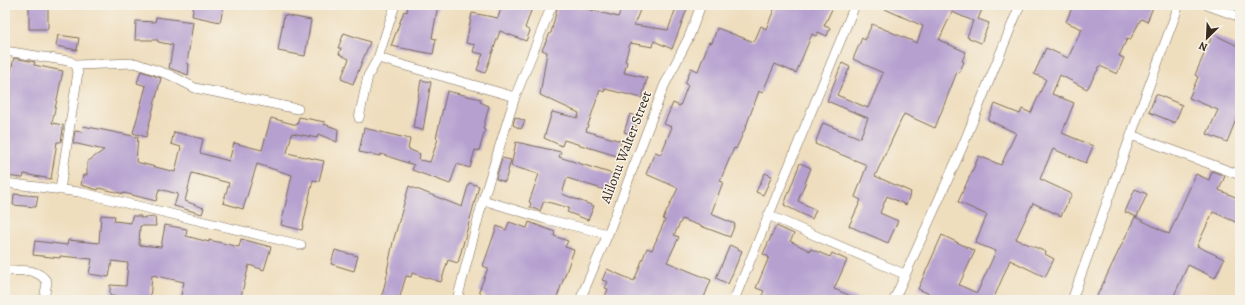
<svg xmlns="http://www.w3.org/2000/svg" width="1245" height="305" viewBox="0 0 1245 305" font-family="Alegreya,serif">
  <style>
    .building { fill: #b6a0d0 }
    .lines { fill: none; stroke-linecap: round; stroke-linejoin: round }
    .street-casing { stroke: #7a6956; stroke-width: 10 }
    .street { stroke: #fff; stroke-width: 9 }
    .labels { text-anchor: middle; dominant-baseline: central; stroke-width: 3; stroke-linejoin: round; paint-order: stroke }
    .street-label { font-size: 14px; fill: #3b2a1e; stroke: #f7f3e8 }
  </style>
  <rect width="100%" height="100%" fill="#f7f3e8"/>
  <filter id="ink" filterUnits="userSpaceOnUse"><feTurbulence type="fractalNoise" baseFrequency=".025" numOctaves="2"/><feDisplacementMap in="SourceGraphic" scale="8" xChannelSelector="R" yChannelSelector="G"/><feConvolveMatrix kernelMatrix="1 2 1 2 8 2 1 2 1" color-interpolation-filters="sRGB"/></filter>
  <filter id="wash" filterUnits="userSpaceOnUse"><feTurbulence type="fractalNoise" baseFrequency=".012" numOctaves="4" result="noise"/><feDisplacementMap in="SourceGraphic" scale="16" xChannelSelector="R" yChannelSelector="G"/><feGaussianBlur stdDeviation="0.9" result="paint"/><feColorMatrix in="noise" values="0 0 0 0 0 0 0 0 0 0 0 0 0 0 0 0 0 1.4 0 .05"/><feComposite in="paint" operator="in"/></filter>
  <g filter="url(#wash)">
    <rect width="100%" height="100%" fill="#efdebe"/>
    <g id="blocks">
      <path class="building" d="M29 5H48V29H29Z
        M194 5H224L220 22 192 16Z
        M408 5H438L432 38 436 39 433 54 391 46 404 11 407 12Z
        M502 5H525L532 8 525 28 530 31 526 41 500 31 485 73 477 70 483 54 473 52 475 45 466 43 472 13 498 18Z
        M558 5 568 8V5H571L618 17 623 5H642L634 25 668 30 677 5 687 9 672 49 654 41 653 47 630 43 625 61 627 62 624 73 647 78 642 98 605 89 604 92 600 90 586 131 621 141 617 156 564 140 562 146 544 138 552 112 578 118 579 113 540 95 547 52 542 50 550 33H551Z
        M776 5H834L824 26 830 28 827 36 818 32 816 36 812 34 796 73 775 64 762 93 759 91 745 129 736 149 734 148 720 181 723 182 711 214 735 224 730 237 682 219 674 235 679 237 667 262 711 280 703 300H604L608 289 605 288 608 282 602 280 607 269 634 281 647 248 652 250 665 220 663 219 678 188 646 174 655 152 661 154 672 127 664 124 673 103 680 106 688 85 685 84 691 68 698 71 709 42 712 43 717 28 754 42 761 26 766 29Z
        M876 5H984L978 19 989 23 981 43 967 37 973 21 952 12 939 40 966 52 962 61 964 62 959 73 957 72 935 128 904 114 875 176 911 192 906 205 887 196 880 213 898 221 888 243 849 226 861 200 855 197 867 165 815 144 823 123 860 138 868 118 827 101 842 63 850 67 837 95 868 108 883 73 853 59 862 38 865 40 872 24 917 43 923 26Z
        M1073 5H1154L1147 22 1141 19 1130 40 1127 39 1119 56 1124 58 1117 74 1100 66 1087 89 1060 75 1052 94 1074 103 1062 133 1093 146 1086 163 1053 149 1040 179 1072 194 1061 216 1033 203 1016 239 1046 252 1045 254 1054 259 1045 277 1010 260 993 300H944L918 289 942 235 975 251 959 285 977 293 996 251 975 243 987 215 958 202 979 156 1001 165 1016 133 988 120 995 104 1020 114 1022 109 1031 113 1046 79 1034 74 1046 48 1068 58 1082 29 1066 22Z
        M284 15 311 20 305 56 278 51Z
        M156 17 193 22 187 64H189L188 75 169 68 173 45 158 42V40H135L136 21 155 22Z
        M344 33 370 42 353 84 341 79 349 59 339 54 341 48H338Z
        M1213 34 1240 47V110L1227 142 1207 134 1218 110 1189 98 1198 77 1195 75Z
        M58 35 79 38 77 50 56 46Z
        M14 58 35 62 34 65 63 71 52 123 63 125V129L61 142H57L51 179 24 174 23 178 5 176V91L6 92Z
        M141 71 161 78 146 137 133 133 146 86 137 83Z
        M421 80 431 82 423 130 413 128Z
        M447 91 481 99 480 102 489 106 483 129 485 130 479 151 475 150 470 168 457 164 450 184 412 170 414 165 381 154 380 156 359 152 364 128 410 139 408 149 420 154 419 160 430 162 438 139 436 138Z
        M1156 94 1182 105 1175 123 1149 112Z
        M630 114 639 117 633 135 624 132Z
        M299 117 325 122 324 124 338 129 337 142 318 134 317 138 292 133 287 153 324 161 319 181 313 180 302 230 281 225 292 175 257 164 243 209 223 203 229 183 192 173 185 201 204 208 202 214 174 206 178 194 159 189 156 201 124 193V194L99 188 98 190 81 185 83 175H87V162L104 150 73 143 75 131 82 132 83 126 138 137 136 162 175 172 181 147 171 144 174 132 203 139 200 153 229 161 234 143 262 150 271 118 297 125Z
        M515 117 525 121 521 129 513 125Z
        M516 142 561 152 559 157 613 174 608 191 567 178 562 194 594 206 588 220 567 212 569 208 544 201 540 211 530 207 531 203 529 202 539 174 511 166Z
        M502 158 511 160 505 182 496 179Z
        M800 163 811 168 798 201 816 210 812 219 784 205Z
        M1212 171 1225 176 1219 190 1240 199V224L1213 212 1197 246 1224 259 1215 278 1188 265 1172 300H1095L1135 217 1169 234 1196 174 1209 180Z
        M765 173 772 176 763 195 756 192Z
        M469 183 479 186 458 263 448 260 441 282 412 273 411 277 406 276 399 300H381L388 271H387L393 242 409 186 462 207Z
        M1135 189 1147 194 1137 217 1125 212Z
        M14 194 38 196 36 207 13 205Z
        M101 215 115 216 114 221 131 223 132 216H141L140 218 155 217 156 226H140L139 245 161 247 165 225 187 229 186 236 209 242V240L239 247 241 239 271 247 264 270 249 265 240 300H180L184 282 152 275 150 300H124L125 297 110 296V285L126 286 128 263 112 261 109 277 89 274 92 259 60 256V258L33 255 35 241 67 245 68 240 99 243Z
        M509 222 527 228 529 222 555 232 554 236 568 241 565 247 574 250 556 300H489L479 291 488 268 483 266 497 226 506 230Z
        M776 226 794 234 790 241 810 251 811 249 830 257 832 253 847 260 834 289 861 300H760L764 291 756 288 769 257 763 254Z
        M730 245 742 251 728 284 716 278Z
        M335 250 358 256 354 271 331 264Z"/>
    </g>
  </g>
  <g filter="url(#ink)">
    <use href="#blocks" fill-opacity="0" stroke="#7a6956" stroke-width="1"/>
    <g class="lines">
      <g class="street-casing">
        <path id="street" d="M1207 5 1240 17
          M5 51 69 61 76 65 78 72 60 190
          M378 58 515 97
          M76 65 135 63 170 75 195 88 298 109
          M359 118 368 76 378 58 395 5
          M1131 135 1179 5
          M5 183 79 192 301 245
          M483 200 545 219 608 234
          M768 215 904 274
          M5 271C22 271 37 267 47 282L44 300
          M457 300 483 200 515 97 552 5
          M580 300 608 234 664 86 689 37 701 5
          M734 300 855 5
          M894 300 961 150 1020 5
          M1072 300 1131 135 1240 175"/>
      </g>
      <use href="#street" class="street"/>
    </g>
  </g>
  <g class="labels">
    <g class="street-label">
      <text transform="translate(626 147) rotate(-69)">Alilonu Walter Street</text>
    </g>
  </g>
  <rect width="1245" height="305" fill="none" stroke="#f7f3e8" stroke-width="20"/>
  <g transform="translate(1207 38) rotate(204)" stroke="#f7f3e8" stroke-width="3" paint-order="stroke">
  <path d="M0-3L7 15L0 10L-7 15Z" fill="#3b2a1e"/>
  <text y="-6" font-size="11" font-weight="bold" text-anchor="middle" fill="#3b2a1e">N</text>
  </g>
</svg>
